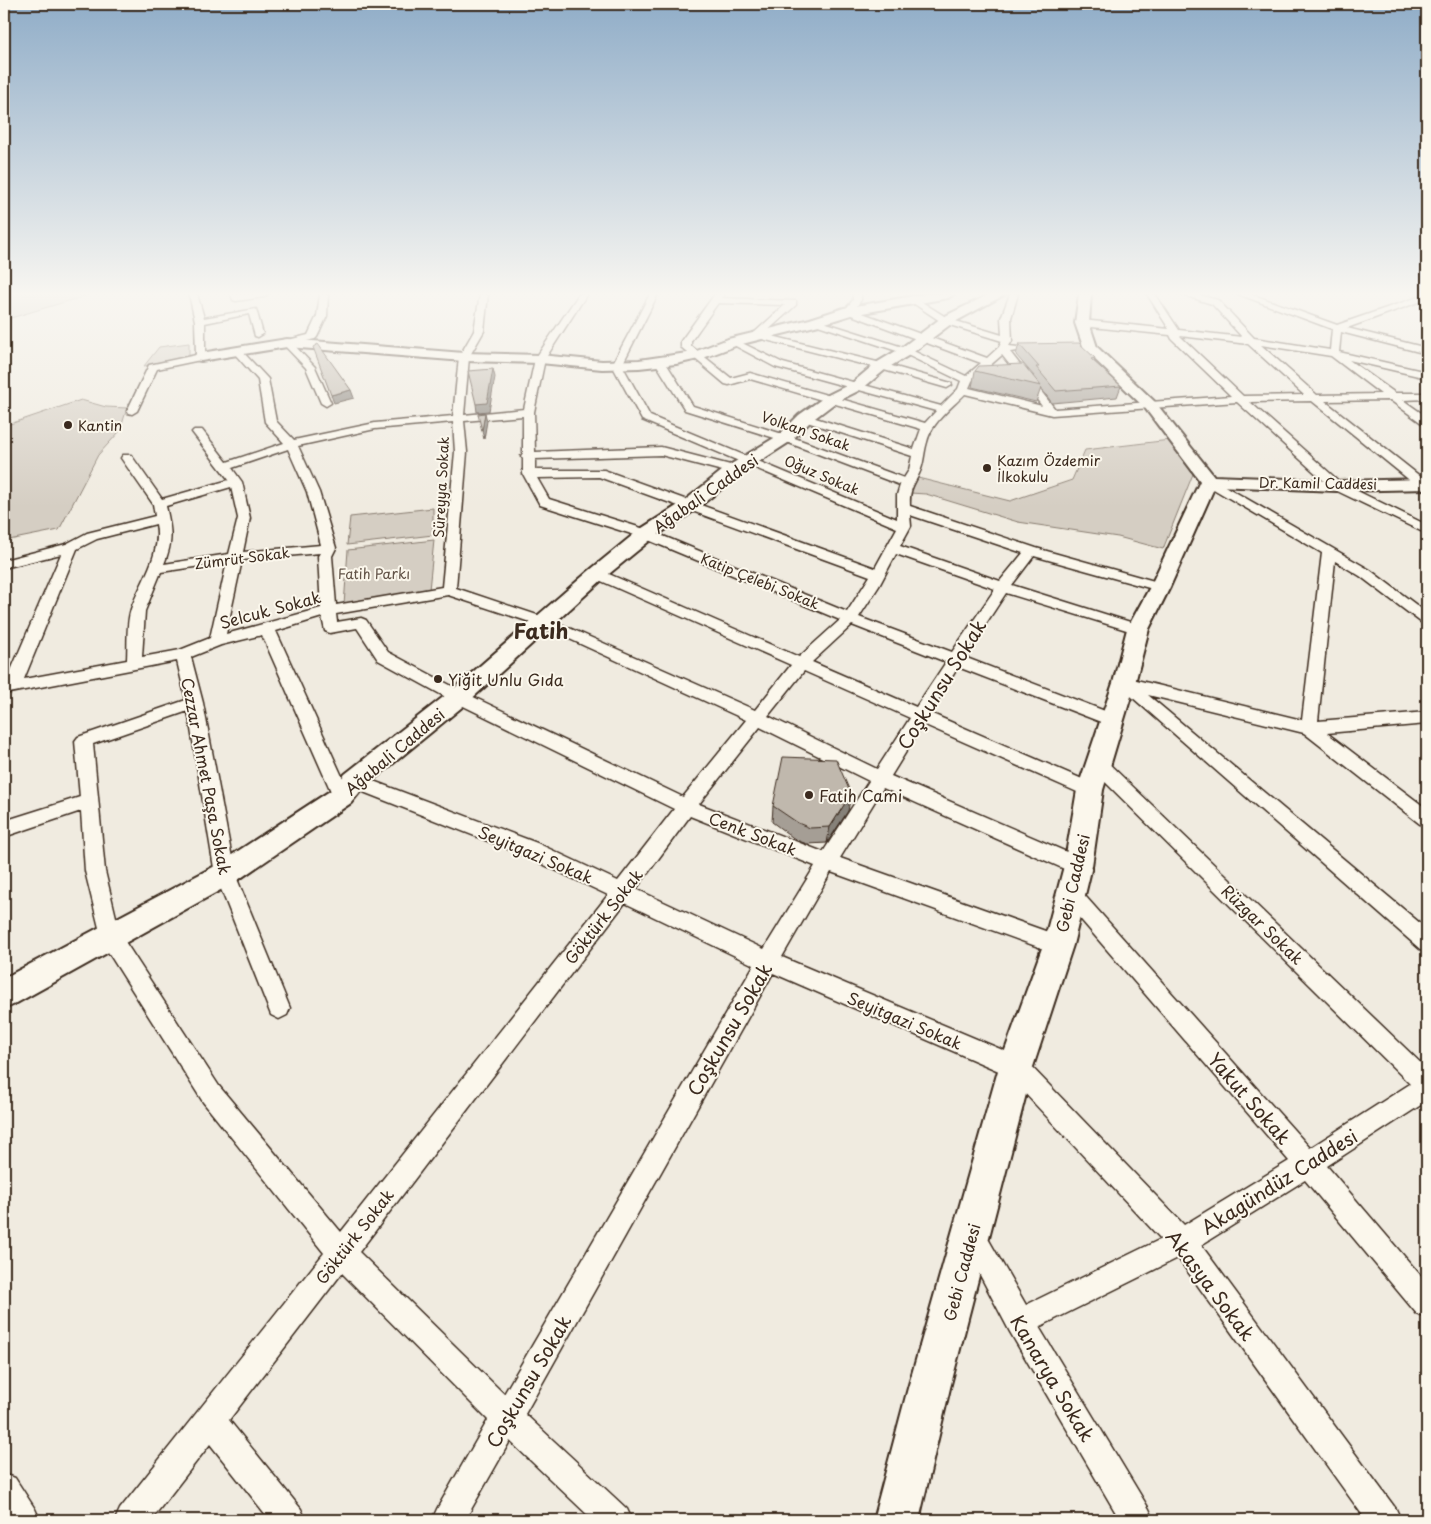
<svg xmlns="http://www.w3.org/2000/svg" width="1431" height="1524" viewBox="0 0 1431 1524" font-family="'Playpen Sans',sans-serif">
  <style>
    .green { fill: #d5cec3; stroke: #887c70 }
    .lines { fill: none; stroke-linecap: round; stroke-linejoin: round }
    .street-casing { stroke: #3b2a1e; stroke-width: 3 }
    .secondary-casing { stroke: #3b2a1e; stroke-width: 4 }
    .street { fill: #fbf7ec; fill-rule: evenodd }
    .secondary { fill: #fbf7ec; fill-rule: evenodd }
    .wall { fill: #a59e95; stroke: #3b2a1e }
    .shaded-wall { fill: #868179; stroke: #3b2a1e }
    .building { fill: #c0b8ad; stroke: #3b2a1e }
    .poi-dot { fill: #3b2a1e; stroke: #fbf7ec; stroke-width: 2 }
    .labels { text-anchor: middle; dominant-baseline: central; stroke-width: 4; stroke-linejoin: round; paint-order: stroke }
    .far-poi-label { font-size: 14px; fill: #3b2a1e; stroke: #fbf7ec; text-anchor: start }
    .far-street-label { font-size: 14px; fill: #3b2a1e; stroke: #fbf7ec }
    .far-park-label { font-size: 14px; fill: #625347; stroke: #fbf7ec }
    .street-label { font-size: 16px; fill: #3b2a1e; stroke: #fbf7ec }
    .poi-label { font-size: 16px; fill: #3b2a1e; stroke: #fbf7ec; text-anchor: start }
    .near-street-label { font-size: 19px; fill: #3b2a1e; stroke: #fbf7ec }
    .district-label { font-size: 21px; font-weight: bold; fill: #3b2a1e; stroke: #fbf7ec }
  </style>
  <rect width="100%" height="100%" fill="#f0ebe0"/>
  <filter id="ink" filterUnits="userSpaceOnUse"><feTurbulence type="fractalNoise" baseFrequency=".02" numOctaves="2"/><feDisplacementMap in="SourceGraphic" scale="10" xChannelSelector="R" yChannelSelector="G"/><feConvolveMatrix kernelMatrix="1 2 1 2 8 2 1 2 1" color-interpolation-filters="sRGB"/></filter>
  <g filter="url(#ink)">
    <path class="green" d="M8 294H92L4 320V295Z
      M189 343V358L144 366 159 347Z
      M81 400 106 407 127 408 120 431 98 455 59 530 4 541V426Z
      M1170 440 1186 458 1193 474 1163 549 1118 537 1018 522 926 494 910 493 918 478 1010 501 1072 480 1085 450Z
      M433 508V535L347 545 350 517Z
      M434 540 429 590 344 605 348 550Z"/>
    <g class="lines">
      <g class="street-casing">
        <path id="street" d="M189 294H197L204 318 256 309 263 334 258 337 255 336 249 314 205 323V359L157 369 137 411 132 414 128 413 127 411 149 365 196 355 195 321Z
          M231 294H268L264 297 236 301 233 300Z
          M320 294H328L327 316 317 337 315 339 293 344 315 367 331 403 326 406 321 403 306 368 282 343 284 341 308 335 317 316Z
          M480 294H488L484 331 469 357 464 415 524 409 535 359 579 294H587L545 359 534 412 535 452 661 447 738 467 740 470 734 474 661 455 535 459V470H604L875 568 897 528 642 420 612 365 650 294H658L622 365 650 416 897 519V495L900 485 781 440 685 410 655 362 656 360H664L693 406 789 436 904 478 909 470 912 456 801 420 799 418 805 415 809 416 914 449 921 429 750 379 729 385 725 384 681 347V341L715 294H724L722 298 796 301V305L764 334 885 364 951 383 952 385 947 388 877 368 754 337V333L785 305 718 303 691 341V346L731 378 750 373 925 423 936 411 775 367 728 342 730 340H736L783 363 941 406 958 389 961 381 903 353 809 322 811 320H817L909 349 966 376 981 363 846 313 844 311 853 300V294H861V300L854 310 987 358 999 347 1002 341 943 323 910 301 911 299H917L949 319 1002 335 1001 318 1010 294H1018L1011 318 1012 341 1009 346 1018 347 1020 349 1018 351 1010 352 1055 409 1231 396 1172 339 1170 335 1082 326 1077 323 1082 320 1169 329 1147 294H1155L1179 330 1242 337 1212 304 1180 294H1195L1218 300 1254 338 1330 350 1332 329 1238 294H1251L1337 325 1427 294V299L1347 328 1427 348V354L1341 332 1339 352 1427 372V378L1349 360 1395 393H1427V399L1403 400 1427 417V425L1423 424 1390 400 1325 401 1426 481V487H1418L1312 401 1250 402 1341 483 1427 525V534L1333 489 1237 402 1052 415 965 394C951 408 932 422 927 442 924 451 924 461 921 469 915 485 909 487 910 506L1036 548 1165 584 1167 587 1165 590 1160 591 1034 556 1012 585 1143 626 1146 629 1143 632H1133L1006 593 964 657 1118 716 1120 720 1118 724 1112 726 1106 724 958 667 930 713 1096 785 1099 790 1096 795 1090 797 1084 795 923 724 891 776 1085 860 1088 866 1085 872 1078 874 1071 872 883 788 840 858 1065 938 1068 945 1065 952 1058 954 831 872 782 957 1024 1059 1184 1225 1289 1161 1064 900 1061 894 1064 888 1071 885 1078 888 1310 1148 1410 1084 1092 769 1089 764 1092 759 1098 757 1104 759 1427 1069V1101L1327 1166 1427 1283V1318L1417 1314 1305 1180 1201 1245 1396 1509 1401 1520H1366L1178 1258 1039 1327 1149 1509 1154 1520H1120L1010 1332 960 1237 964 1228 973 1224 982 1228 1026 1305 1161 1239 1008 1075 773 973 525 1414 627 1509 632 1520H593L510 1441 465 1520H432L437 1509 488 1420 342 1273 229 1420 301 1509 306 1520H270L210 1444 151 1520H115L120 1509 324 1253 203 1102 103 944 85 871 81 811 4 837V821L80 797 75 741 78 737 186 700 177 661 4 694V682H6L61 554 4 568V560L66 544 87 533 155 516 153 504 121 458 123 455H131L162 499 229 480 192 432 194 430H202L227 462 284 443 265 422 258 380 234 353V349H240L268 379 276 421 294 440 375 423 453 416 459 357 474 331ZM1180 336 1248 344 1304 395 1243 396ZM1261 345 1331 356 1381 394 1317 395ZM1002 355 1042 406 969 388 972 381ZM523 416V453L521 456 523 459V474L540 505 641 537 840 620 799 657 602 571H592L590 574 592 577 791 665 755 710 549 619 456 588 467 452 464 421ZM453 422 455 452 442 587 336 605 332 556 336 548 319 492 298 446 375 429ZM288 449 307 492 321 545 243 552 250 518 242 482 232 468ZM599 477 870 576 847 612 651 531 549 499 537 478ZM231 487 238 518 229 554 164 564C174 540 171 529 166 506ZM910 515 1023 553 1000 581 900 546 911 526ZM156 524C162 554 141 581 131 609 126 624 128 644 127 660L24 679 77 549 97 539ZM320 553 318 556 321 608 226 634 242 560ZM896 554 995 589 952 652 859 617 879 586ZM227 562 210 638 180 650 142 657 145 611 161 572ZM448 595 539 625 746 720 683 797 465 693 388 652 366 620 361 618 337 622 336 614ZM322 617 325 631 330 633 357 628 378 660 453 701 674 809 618 881 537 843 360 776 354 774 348 776 345 781 348 786 523 855 608 895 341 1232 219 1086 120 934 105 871 93 744 188 711 215 874 271 1015 279 1019 287 1015 290 1008 235 874 203 703 191 657 221 645 262 635 333 796 336 801 342 803 348 801 351 796 276 631ZM852 625 946 662 916 707 812 662ZM804 671 910 718 877 769 768 716ZM760 727 869 781 823 852 699 804ZM690 816 815 866 764 949 636 889ZM625 903 754 965 504 1394 359 1252Z
          M1209 477 1370 570 1427 613V625L1422 623 1360 576 1335 561 1318 721 1427 712V724L1327 733 1427 809V826L1420 824 1304 733 1148 695 1427 929V951L1420 949 1116 683 1118 679 1124 677 1302 720 1322 553 1205 484 1203 481Z
          M4 1474 15 1478 35 1509 40 1520H6L4 1517Z"/>
      </g>
      <g class="secondary-casing">
        <path id="secondary" d="M925 294H954L948 298 851 315 819 325 738 345 703 358 676 364 639 368 602 369 540 363 464 361 287 347 201 361 196 360 194 357 196 354 201 353 287 339 464 353 540 355 602 361 639 360 694 352 728 339 810 319 844 308Z
          M990 294H1006L951 324 911 354 886 369 862 389 836 402 811 421 791 441 740 474 695 510 653 538 604 578 467 703 363 788 351 803 235 882 15 1004 4 1009V978L215 866 333 789 345 774 451 691 590 570 639 530 683 502 728 466 779 435 799 415 826 396 852 383 876 363 901 348 941 318Z
          M1079 294H1091L1089 323 1097 347 1155 402 1214 476 1337 481 1427 479V489L1337 491 1215 486 1170 587 1149 629 1135 683 1103 790 1092 866 1073 945 1033 1067 950 1388 919 1520H873L908 1388 999 1067 1043 945 1064 866 1077 790 1113 683 1127 629 1150 587 1200 481 1145 408 1084 349 1075 323Z"/>
      </g>
      <use href="#street" class="street"/>
      <use href="#secondary" class="secondary"/>
    </g>
    <path class="wall" d="M1019 344 1095 358 1094 361 1121 386 1117 397 1052 403 1041 388 1036 402 972 387 975 371 1033 377 1034 376 1016 355Z
      M773 806 848 811 827 843 807 844 796 840 772 822Z"/>
    <path class="shaded-wall" d="M493 369 495 377 489 411 477 412 476 404Z
      M351 390 354 398 334 403 331 395Z
      M485 413 487 421 484 439 482 431Z
      M851 794 848 811 827 843 830 827Z"/>
    <path class="building" d="M1079 343 1095 358 1091 359 1121 386 1056 391 1036 367H1039L1019 344Z
      M318 344 351 390 331 395 313 347Z
      M1023 364 1041 386 975 371 979 366Z
      M493 369 487 403 476 404 468 371Z
      M485 413 482 431 478 414Z
      M783 757 836 759 851 794 830 827 810 828 798 823 773 806Z"/>
  </g>
  <linearGradient id="sky" x2="0" y2="1"><stop stop-color="#90adc8"/><stop offset="0.58" stop-color="#f8f6f1"/><stop offset="1" stop-color="#f8f6f1" stop-opacity="0"/></linearGradient>
  <rect width="1431" height="507" fill="url(#sky)"/>
  <g class="poi-dot">
    <circle cx="68" cy="425" r="5"/>
    <circle cx="987" cy="468" r="5"/>
    <circle cx="438" cy="679" r="5"/>
    <circle cx="809" cy="795" r="5"/>
  </g>
  <g class="labels">
    <g class="far-poi-label">
      <text x="78" y="425">Kantin</text>
      <text x="997" y="460">Kazım Özdemir<tspan x="997" dy="16">İlkokulu</tspan></text>
    </g>
    <g class="far-street-label">
      <text transform="translate(806 431) rotate(19)">Volkan Sokak</text>
      <text transform="translate(822 475) rotate(23)">Oğuz Sokak</text>
      <text transform="translate(1318 483) rotate(1)">Dr. Kamil Caddesi</text>
      <text transform="translate(441 487) rotate(-87)">Süreyya Sokak</text>
      <text transform="translate(242 558) rotate(-7)">Zümrüt Sokak</text>
      <text transform="translate(760 581) rotate(22)">Katip Çelebi Sokak</text>
    </g>
    <g class="far-park-label">
      <text x="374" y="573">Fatih Parkı</text>
    </g>
    <g class="street-label">
      <text transform="translate(705 493) rotate(-35)">Ağabali Caddesi</text>
      <text transform="translate(270 609) rotate(-15)">Selcuk Sokak</text>
      <text transform="translate(394 751) rotate(-40)">Ağabali Caddesi</text>
      <text transform="translate(207 776) rotate(79)">Cezzar Ahmet Paşa Sokak</text>
      <text transform="translate(753 833) rotate(21)">Cenk Sokak</text>
      <text transform="translate(536 854) rotate(23)">Seyitgazi Sokak</text>
      <text transform="translate(1072 883) rotate(-77)">Gebi Caddesi</text>
      <text transform="translate(603 916) rotate(-52)">Göktürk Sokak</text>
      <text transform="translate(1263 924) rotate(44)">Rüzgar Sokak</text>
      <text transform="translate(905 1020) rotate(23)">Seyitgazi Sokak</text>
      <text transform="translate(354 1236) rotate(-52)">Göktürk Sokak</text>
      <text transform="translate(961 1272) rotate(-75)">Gebi Caddesi</text>
    </g>
    <g class="poi-label">
      <text x="448" y="679">Yiğit Unlu Gıda</text>
      <text x="819" y="795">Fatih Cami</text>
    </g>
    <g class="near-street-label">
      <text transform="translate(941 684) rotate(-58)">Coşkunsu Sokak</text>
      <text transform="translate(729 1029) rotate(-60)">Coşkunsu Sokak</text>
      <text transform="translate(1250 1098) rotate(49)">Yakut Sokak</text>
      <text transform="translate(1279 1181) rotate(-32)">Akagündüz Caddesi</text>
      <text transform="translate(1211 1285) rotate(53)">Akasya Sokak</text>
      <text transform="translate(1053 1378) rotate(59)">Kanarya Sokak</text>
      <text transform="translate(528 1381) rotate(-60)">Coşkunsu Sokak</text>
    </g>
    <g class="district-label">
      <text x="541" y="630">Fatih</text>
    </g>
  </g>
  <rect width="1431" height="1524" fill="none" stroke="#fbf7ec" stroke-width="20"/>
  <rect x="10" y="10" width="1411" height="1504" fill="none" stroke="#3b2a1e" stroke-width="2" filter="url(#ink)"/>
</svg>
